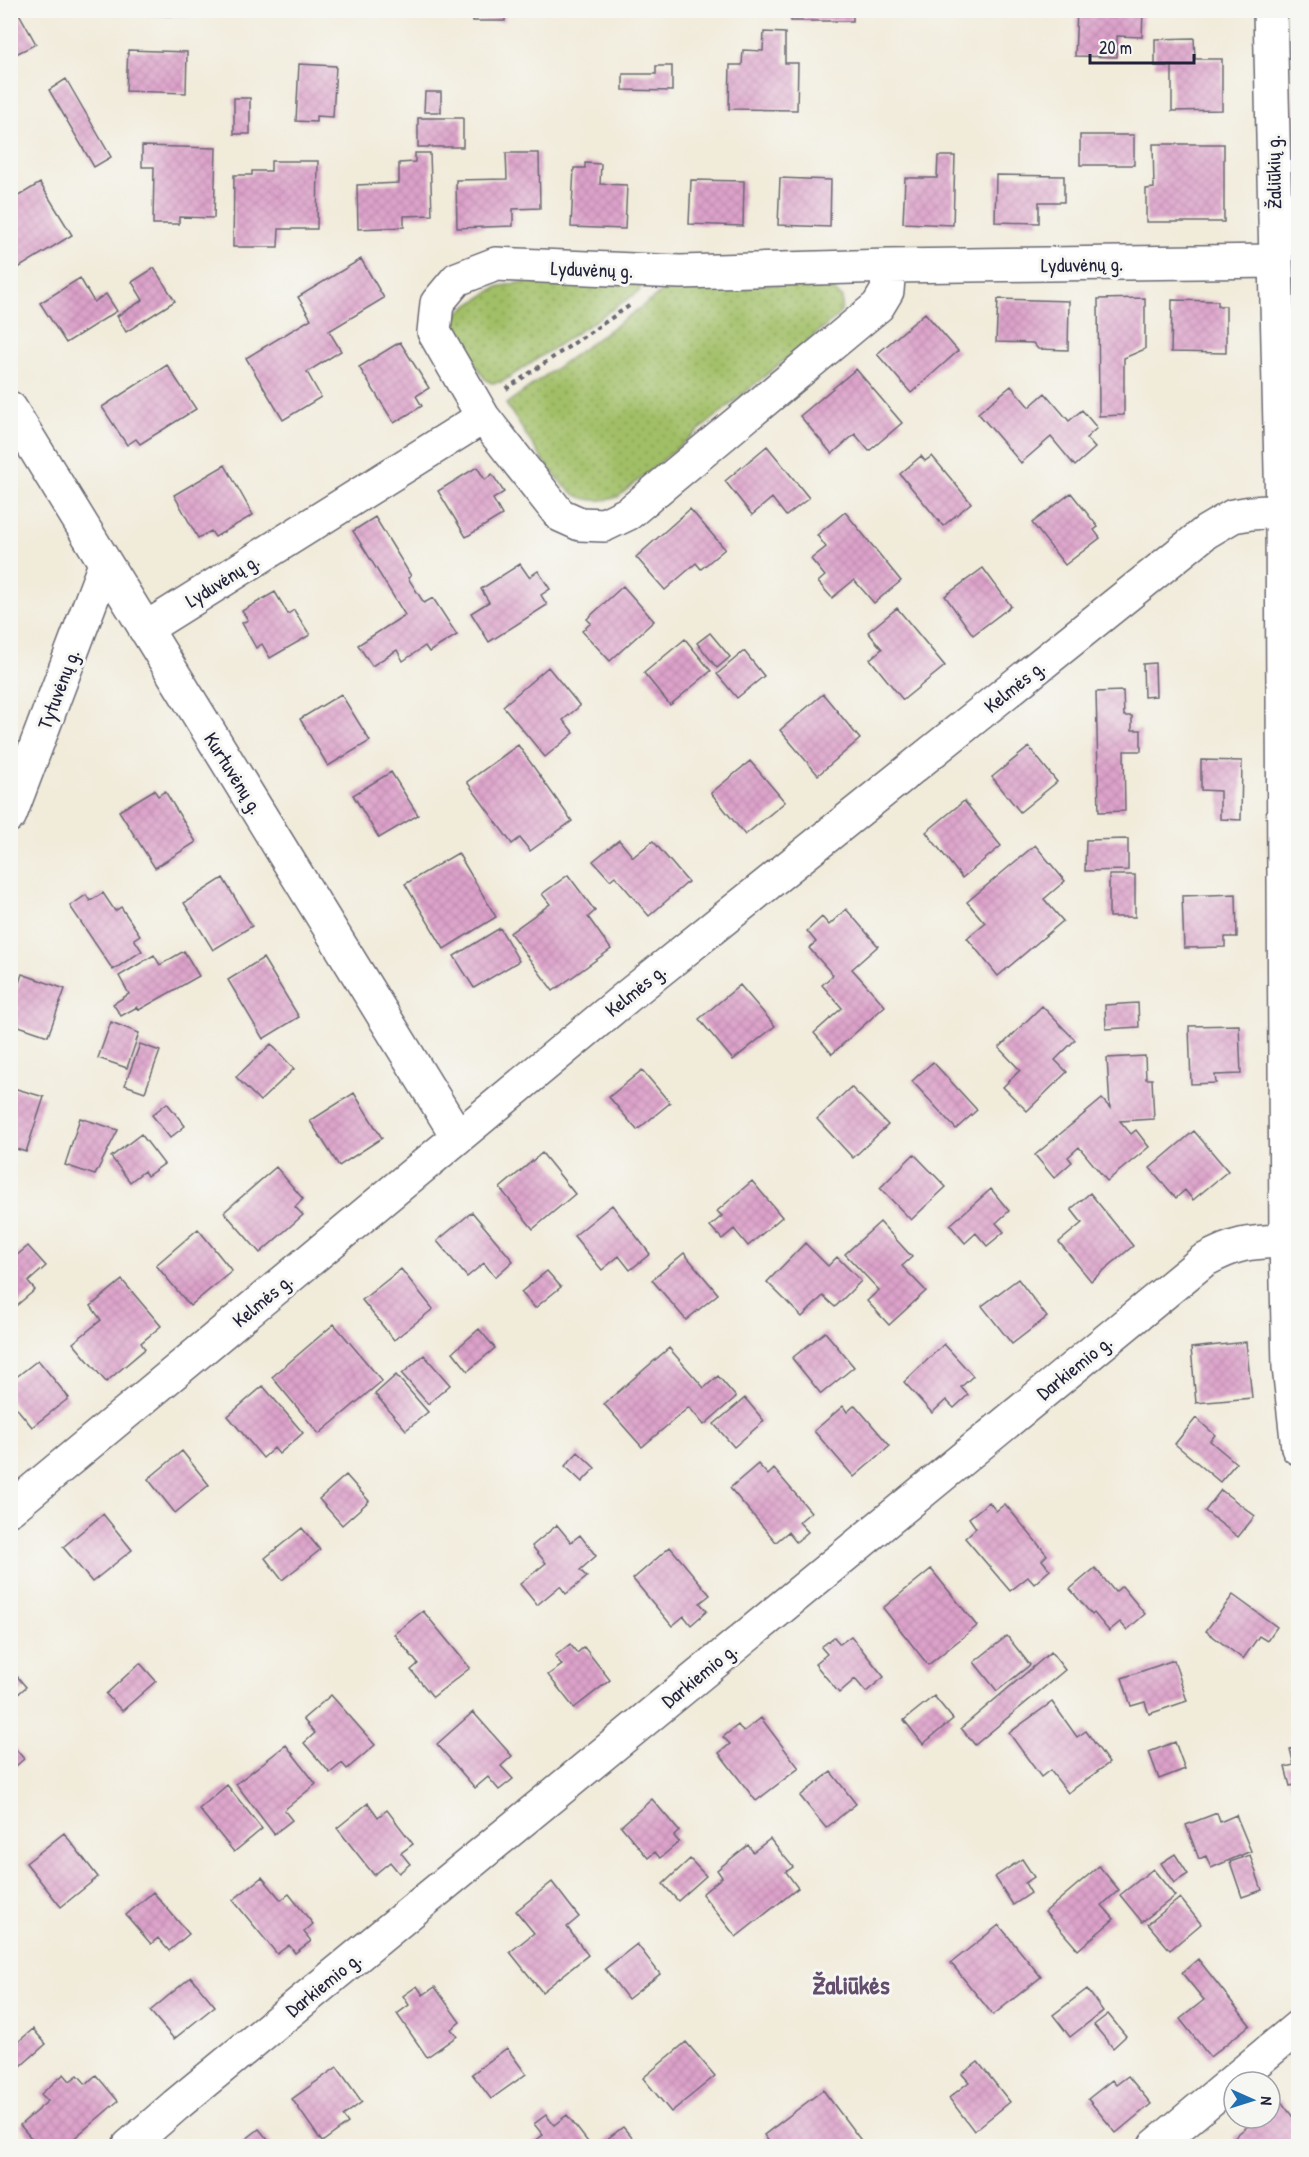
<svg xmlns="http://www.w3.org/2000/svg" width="1309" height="2157" viewBox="0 0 1309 2157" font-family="'Patrick Hand',sans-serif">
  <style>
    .built { fill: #f0d0e5 }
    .grass { fill: url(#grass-dots); stroke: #627050; stroke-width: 1.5 }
    .building { fill: url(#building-cross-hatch) }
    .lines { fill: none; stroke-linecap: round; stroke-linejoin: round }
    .minor-casing { stroke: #6a6873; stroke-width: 36 }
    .path { stroke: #6a6873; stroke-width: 4; stroke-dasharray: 4.5 4.5; stroke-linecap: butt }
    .minor { stroke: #fff; stroke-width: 33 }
    .labels { text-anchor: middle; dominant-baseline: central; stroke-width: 6; stroke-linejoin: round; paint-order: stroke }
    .street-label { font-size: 20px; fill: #22223b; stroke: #f6f6f2 }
    .district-label { font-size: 26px; font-weight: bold; fill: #634f6d; stroke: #f6f6f2 }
  </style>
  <defs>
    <pattern id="grass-dots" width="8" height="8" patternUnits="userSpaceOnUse" patternTransform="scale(1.5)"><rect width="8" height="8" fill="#a1bf66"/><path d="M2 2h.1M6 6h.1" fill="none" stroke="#839b55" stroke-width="1.8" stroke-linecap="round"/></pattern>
    <pattern id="building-cross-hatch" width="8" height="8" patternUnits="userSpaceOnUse" patternTransform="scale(1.5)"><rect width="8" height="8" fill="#dda2ca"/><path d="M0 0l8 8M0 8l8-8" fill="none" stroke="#bd8bae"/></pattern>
  </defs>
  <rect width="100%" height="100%" fill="#f6f6f2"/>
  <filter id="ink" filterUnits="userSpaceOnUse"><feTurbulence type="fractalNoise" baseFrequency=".0167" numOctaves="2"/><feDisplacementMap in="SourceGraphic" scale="12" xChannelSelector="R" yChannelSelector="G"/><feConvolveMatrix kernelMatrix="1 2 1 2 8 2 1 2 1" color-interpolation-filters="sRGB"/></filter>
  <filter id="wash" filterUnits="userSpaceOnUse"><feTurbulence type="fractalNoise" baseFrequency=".008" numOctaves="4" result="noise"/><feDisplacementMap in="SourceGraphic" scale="24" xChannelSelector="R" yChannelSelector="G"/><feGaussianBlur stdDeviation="1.35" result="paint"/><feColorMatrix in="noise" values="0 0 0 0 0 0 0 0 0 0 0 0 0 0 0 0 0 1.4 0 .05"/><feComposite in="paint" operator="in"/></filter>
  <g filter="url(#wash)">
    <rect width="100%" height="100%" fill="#f1ebda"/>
    <path class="built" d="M1295 11H1298V452Z"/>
    <path class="grass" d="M528 281 641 285 639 291 634 295 502 382 491 383 484 378 454 328 452 316 497 287Z
      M819 283 829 285 842 298V308L838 316 618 497C603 502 583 502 570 491 546 471 524 430 506 404L665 290 675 286Z"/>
    <g id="blocks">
      <path class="building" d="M10 10H17L36 44 10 57Z
        M146 10H190V16L146 15Z
        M473 10H505V21H473Z
        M696 10H728V13H696Z
        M791 10H853V21H791Z
        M1077 10 1143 11 1142 37 1117 36V57L1075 56Z
        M764 32 785 33V63H798L797 110 729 109 730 65H742L743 50 763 51Z
        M1194 38 1195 59H1222V110L1172 111V66H1155V39Z
        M128 50 187 52 186 93 126 91Z
        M299 64 336 66 333 117 316 116V122L296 121Z
        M656 66H672V91L623 90V74H656Z
        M66 79 111 157 94 167 49 90Z
        M425 92H441V112H424Z
        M234 98H250V134H234Z
        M418 118H463V147H418Z
        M1080 135H1134V165H1080Z
        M1153 144H1224V222H1146V189L1154 188Z
        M142 146 216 148 214 218 179 217V224H153L154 167H142Z
        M415 153H430L432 215 404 216V227L358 229 357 185 399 183V163L415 162Z
        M506 153H539L540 208 513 209V226L457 228 456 180 507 179Z
        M938 156H955L953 225 903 223 905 178H937Z
        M271 161H318L317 229H279L278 247H233L234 175H252V171H271Z
        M585 163 601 164 600 184 627 185 625 229 571 227 574 168H585Z
        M996 175 1064 176V202H1039V223L995 222Z
        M780 178 831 180 830 227 778 225Z
        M691 180 744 181 743 226 689 224Z
        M40 183 72 235 15 270 10 263V201Z
        M361 259 384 298 329 331 341 351 307 372 321 397 283 420 246 358 311 319 298 297Z
        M154 268 175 301 126 332 117 316 143 300 132 282Z
        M80 278 94 302 106 294 117 311 66 343 40 303Z
        M1145 298V349L1124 358V415L1099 416 1098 299Z
        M998 299 1069 301 1068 350 1038 349 1033 343 996 342Z
        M1172 300 1218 301V306H1226V353L1171 352Z
        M925 313 958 351 911 393 877 354Z
        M400 342 429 388 416 396 422 406 394 423 359 367Z
        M167 365 196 409 140 444 136 439 127 445 102 407Z
        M856 369 902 423 869 451 855 434 832 454 800 416Z
        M1011 386 1029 407 1045 393 1069 421 1082 410 1097 428 1086 438 1095 448 1075 466 1051 437 1021 463 978 413Z
        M767 446 809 498 786 516 772 498 752 515 725 481Z
        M921 456 925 461 932 456 971 503 943 526 900 474Z
        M225 465 253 515 215 537 211 531 198 538 174 495Z
        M477 467 485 480 492 474 504 492 493 499 502 515 466 537 438 491Z
        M1071 493 1098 527 1094 530 1100 538 1065 565 1032 523Z
        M690 509 725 549 701 569 696 563 665 590 636 557Z
        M845 512 901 581 874 603 854 580 832 598 818 582 825 576 811 559 826 547 817 535Z
        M375 517 411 576 408 578 424 603 433 598 457 635 429 652 425 646 403 661 397 650 372 666 358 645 405 615 353 531Z
        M520 564 529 577 538 571 550 589 541 595 547 605 489 642 471 613 489 602 481 589Z
        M983 568 1011 606 973 635 945 596Z
        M623 586 654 621 610 661 582 631 591 623 587 619Z
        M275 592 288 614 294 610 310 635 270 658 262 644 256 648 242 623 248 620 242 611Z
        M897 608 945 666 903 700 870 659 882 649 868 632Z
        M710 633 730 657 717 668 697 643Z
        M685 639 711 671 670 705 644 673Z
        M744 651 764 676 737 698 717 674Z
        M1155 663 1156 696 1144 697 1143 664Z
        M548 667 580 706 563 720 574 733 545 757 503 706Z
        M1123 691 1124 716H1132V730H1141V751H1124L1125 811 1099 812 1096 692Z
        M341 694 370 741 328 766 300 719Z
        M823 694 860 739 818 775 780 730Z
        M518 745 572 821 530 851 520 838 512 844 467 782Z
        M1029 747 1057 782 1020 812 992 777Z
        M1201 760 1242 761 1241 820 1220 819V791L1201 790Z
        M750 761 785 802 745 835 711 793Z
        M391 772 418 815 379 838 353 795Z
        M154 790 158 796 165 791 196 842 155 868 119 811Z
        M964 801 1001 846 962 878 926 832Z
        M1128 839V870L1085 871 1086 840Z
        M619 840 633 857 653 841 688 882 649 916 615 876 610 880 593 861Z
        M1035 845 1065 881 1044 899 1063 921 998 976 967 938 985 923 967 902Z
        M458 853 496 917 444 949 405 884Z
        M568 875 595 911 588 917 611 949 553 991 510 933 550 904 542 894Z
        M1109 875H1135V917H1109Z
        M223 878 252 926 213 950 184 903Z
        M103 893 115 911 121 907 140 935 134 939 142 951 113 970 70 906 86 895 90 901Z
        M1236 894 1237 937H1225V947L1184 948 1182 896Z
        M846 909 878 946 852 969 885 1006 832 1054 814 1033 842 1008 822 985 833 975 809 948 816 942 807 931 822 917 829 925Z
        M500 928 519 961 474 988 454 956Z
        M184 951 199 976 139 1010 137 1007 121 1016 113 1004 129 994 119 976 154 955 160 965Z
        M263 958 299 1017 263 1039 228 980Z
        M22 974 65 989 48 1036 10 1023V1009Z
        M740 985 775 1026 733 1060 699 1019Z
        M1138 1003 1139 1027 1106 1029 1105 1005Z
        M1042 1006 1075 1040 1055 1060 1067 1072 1027 1111 1003 1087 1020 1070 999 1048Z
        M111 1022 139 1033 127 1068 98 1058Z
        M1239 1025 1241 1074 1215 1075 1216 1083 1191 1084 1189 1026Z
        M140 1044 160 1051 145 1092 125 1085Z
        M271 1044 294 1069 260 1101 236 1077Z
        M1145 1056 1146 1079H1152L1154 1119 1120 1121 1131 1134 1136 1130 1149 1147 1107 1181 1079 1147 1068 1157 1072 1162 1054 1178 1035 1155 1102 1099 1110 1108 1107 1058Z
        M933 1062 977 1110 956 1129 912 1081Z
        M642 1070 670 1103 637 1130 609 1097Z
        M10 1087 44 1097 26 1152 10 1147Z
        M851 1087 888 1125 853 1158 817 1119Z
        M354 1093 382 1138 339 1166 310 1121Z
        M167 1103 185 1126 170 1138 152 1115Z
        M80 1118 118 1130 95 1175 65 1165Z
        M1194 1131 1228 1171 1193 1200 1185 1190 1176 1198 1150 1168Z
        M141 1134 164 1164 147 1176 144 1171 130 1182 111 1157Z
        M542 1153 575 1194 533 1229 500 1188Z
        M914 1154 946 1187 911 1220 880 1188Z
        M276 1167 303 1199 295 1207 303 1215 260 1253 224 1212Z
        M752 1181 782 1217 748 1246 734 1229 722 1239 710 1226 722 1216 717 1211Z
        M991 1189 1009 1211 996 1223 1004 1232 987 1246 976 1233 965 1243 950 1225Z
        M1090 1193 1133 1246 1091 1281 1059 1242 1082 1223 1071 1209Z
        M612 1205 650 1254 630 1270 619 1256 602 1270 574 1236Z
        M472 1212 513 1261 495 1277 484 1263 467 1277 437 1241Z
        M880 1222 912 1257 902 1266 926 1291 889 1325 867 1301 879 1290 845 1254Z
        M198 1229 232 1271 190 1306 156 1265Z
        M805 1243 828 1266 837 1257 861 1281 835 1307 823 1296 802 1317 767 1282Z
        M28 1246 46 1266 28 1282 35 1290 10 1311V1261Z
        M684 1253 718 1294 686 1320 652 1280Z
        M401 1269 433 1309 394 1340 362 1300Z
        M547 1271 561 1287 535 1308 521 1292Z
        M1018 1279 1047 1317 1012 1344 982 1306Z
        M122 1280 161 1326 141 1343 145 1349 106 1382 73 1343 101 1320 91 1306Z
        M334 1324 382 1381 319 1434 272 1377Z
        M479 1329 495 1348 468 1371 453 1352Z
        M825 1332 854 1367 821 1394 792 1358Z
        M1246 1342 1252 1398 1196 1403 1191 1348Z
        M944 1344 973 1376 961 1387 968 1395 954 1408 946 1400 932 1413 904 1382Z
        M669 1348 704 1388 718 1376 736 1397 704 1425 689 1407 642 1447 604 1404Z
        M424 1355 450 1385 428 1404 402 1374Z
        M38 1360 69 1398 32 1427 10 1400V1382Z
        M396 1375 428 1412 406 1430 375 1394Z
        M263 1386 303 1433 279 1454 274 1448 263 1458 228 1416Z
        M745 1398 764 1421 734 1447 714 1424Z
        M855 1405 890 1446 854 1477 814 1431 843 1406 847 1412Z
        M1196 1418 1215 1435 1210 1441 1236 1463 1220 1482 1175 1444Z
        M182 1451 209 1485 175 1513 148 1479Z
        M578 1452 595 1468 582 1482 565 1466Z
        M758 1464 768 1475 774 1469 811 1512 799 1522 808 1532 796 1542 788 1532 776 1542 730 1488Z
        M346 1475 369 1501 342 1525 319 1499Z
        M1221 1490 1255 1516 1238 1537 1205 1511Z
        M989 1502 996 1511 1005 1504 1047 1555 1042 1560 1050 1570 1034 1584 1028 1577 1010 1591 965 1538 976 1528 969 1518Z
        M103 1514 132 1550 92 1582 63 1547Z
        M557 1525 571 1542 580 1535 596 1556 580 1570 587 1577 566 1594 560 1586 537 1605 520 1584 546 1563 532 1546Z
        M302 1528 320 1550 282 1580 265 1558Z
        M670 1547 710 1595 700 1603 707 1611 691 1625 684 1616 672 1626 633 1579Z
        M1095 1568 1115 1592 1122 1586 1145 1614 1127 1630 1120 1622 1109 1631 1094 1613 1092 1615 1070 1589Z
        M931 1569 977 1626 928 1665 883 1608Z
        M1233 1595 1277 1627 1267 1641 1259 1636 1243 1659 1206 1631Z
        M423 1611 470 1668 433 1697 411 1670 418 1664 394 1634Z
        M851 1636 884 1677 866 1692 855 1679 839 1693 815 1664 827 1654 821 1647 834 1637 840 1644Z
        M1007 1636 1030 1665 997 1691 974 1662Z
        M570 1644 577 1653 584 1647 610 1680 574 1708 548 1675 562 1665 555 1656Z
        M1051 1652 1065 1670 975 1745 961 1728Z
        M1174 1660 1187 1701 1149 1714 1145 1702 1131 1706 1122 1678Z
        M140 1663 156 1681 122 1711 106 1694Z
        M10 1668 26 1687 10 1701Z
        M331 1695 375 1745 347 1769 342 1763 330 1773 304 1743 315 1733 303 1719Z
        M934 1696 953 1719 923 1744 904 1720Z
        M1052 1702 1077 1737 1086 1731 1109 1763 1068 1793 1050 1770 1041 1777 1009 1733Z
        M473 1712 512 1756 501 1766 513 1779 499 1790 488 1777 475 1788 437 1744Z
        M761 1718 799 1768 756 1801 719 1753 730 1744 723 1737 738 1725 743 1732Z
        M10 1742 24 1759 10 1771Z
        M1175 1742 1185 1769 1159 1779 1149 1752Z
        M286 1745 316 1784 284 1810 292 1820 274 1834 236 1784Z
        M1298 1747V1784L1290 1786 1285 1767 1294 1765 1290 1749Z
        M831 1772 856 1804 826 1828 800 1796Z
        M227 1785 262 1829 234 1852 199 1809Z
        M652 1799 679 1831 674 1836 679 1842 660 1858 655 1852 648 1858 621 1826Z
        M368 1803 378 1817 387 1810 413 1844 401 1853 410 1864 399 1873 390 1862 374 1875 337 1828Z
        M1217 1813 1220 1822 1236 1815 1251 1851 1211 1868 1206 1856 1199 1859 1186 1825Z
        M64 1833 98 1877 61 1907 26 1863Z
        M770 1839 793 1867 786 1872 798 1888 736 1937 702 1894 722 1877 717 1870 748 1845 753 1852Z
        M1175 1854 1188 1874 1174 1883 1161 1863Z
        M1250 1855 1262 1890 1242 1897 1230 1862Z
        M690 1859 706 1876 678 1901 663 1884Z
        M1022 1859 1034 1877 1025 1883 1031 1893 1013 1905 995 1877Z
        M1099 1866 1119 1890 1102 1905 1114 1919 1078 1950 1045 1912Z
        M1153 1869 1175 1896 1142 1922 1120 1895Z
        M262 1877 281 1900 289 1894 313 1924 304 1932 311 1941 295 1953 289 1945 277 1954 233 1900Z
        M552 1882 579 1917 567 1927 588 1955 542 1992 510 1952 534 1933 516 1911Z
        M153 1892 189 1934 169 1951 158 1938 151 1944 126 1915Z
        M1180 1898 1201 1924 1170 1950 1148 1924Z
        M999 1925 1041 1977 993 2015 951 1963Z
        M637 1944 660 1974 628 1999 605 1969Z
        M1198 1959 1250 2025 1210 2057 1180 2019 1204 2000 1182 1973Z
        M191 1977 215 2006 174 2039 150 2011Z
        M417 1986 423 1995 435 1987 460 2022 451 2029 457 2036 427 2057 397 2014 409 2005 403 1996Z
        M1087 1989 1103 2011 1070 2037 1053 2015Z
        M1108 2014 1126 2036 1113 2048 1094 2025Z
        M33 2029 46 2044 14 2072 10 2067V2049Z
        M686 2042 715 2076 671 2112 643 2078Z
        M507 2048 526 2074 491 2099 472 2074Z
        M978 2062 1010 2102 974 2131 949 2098 969 2082 962 2074Z
        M337 2067 362 2102 343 2116 348 2123 322 2142 292 2099Z
        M64 2074 70 2081 78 2075 86 2084 96 2075 118 2101 65 2146H38L20 2125 48 2101 41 2094Z
        M1128 2076 1151 2104 1116 2133 1088 2099 1112 2080 1116 2085Z
        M823 2090 863 2143 859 2146H772L764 2135Z
        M1280 2100 1298 2124V2146H1240L1233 2138 1258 2118H1270V2108Z
        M546 2115 554 2125 567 2115 591 2146H532L531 2144 543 2135 534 2124Z
        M623 2127 639 2146H598Z
        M259 2129 273 2146H237Z"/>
    </g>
  </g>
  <g filter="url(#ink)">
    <use href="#blocks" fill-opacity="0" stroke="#6a6873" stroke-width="1.5"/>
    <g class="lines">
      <g class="minor-casing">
        <path id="minor" d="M1270 10 1282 511 1286 1241 1289 1367 1298 1448
          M10 408 458 1137
          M483 417 560 515 580 524 604 525 629 513 878 306 887 291 889 266
          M145 629 483 417 434 332 437 303 457 279 496 264 680 272 889 266 1275 261
          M10 815 105 564
          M10 1509 629 995 1206 532 1233 516 1251 513 1282 511
          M129 2146 176 2105 1203 1261C1236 1243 1248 1242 1286 1241
          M1155 2146 1298 2027"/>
      </g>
      <path class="path" d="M506 389 632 304"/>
      <use href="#minor" class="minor"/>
    </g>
  </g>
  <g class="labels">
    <g class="street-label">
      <text transform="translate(1273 172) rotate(-91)">Žaliūkių g.</text>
      <text transform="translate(1082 264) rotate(-1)">Lyduvėnų g.</text>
      <text transform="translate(592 269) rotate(2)">Lyduvėnų g.</text>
      <text transform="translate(222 580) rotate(-32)">Lyduvėnų g.</text>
      <text transform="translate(1014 686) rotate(-39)">Kelmės g.</text>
      <text transform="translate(58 689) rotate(-69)">Tytuvėnų g.</text>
      <text transform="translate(234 773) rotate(58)">Kurtuvėnų g.</text>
      <text transform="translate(635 990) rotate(-39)">Kelmės g.</text>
      <text transform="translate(262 1300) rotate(-40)">Kelmės g.</text>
      <text transform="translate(1074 1367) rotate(-39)">Darkiemio g.</text>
      <text transform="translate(699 1675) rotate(-39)">Darkiemio g.</text>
      <text transform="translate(323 1984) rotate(-39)">Darkiemio g.</text>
    </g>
    <g class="district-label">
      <text x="851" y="1984">Žaliūkės</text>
    </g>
  </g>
  <rect width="1309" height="2157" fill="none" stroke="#f6f6f2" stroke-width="36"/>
  <g transform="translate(1252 2100) rotate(93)"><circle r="28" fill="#f6f6f2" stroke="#a1a1a9" stroke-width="1.5"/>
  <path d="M0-4.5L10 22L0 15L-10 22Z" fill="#1f6fb2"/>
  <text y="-9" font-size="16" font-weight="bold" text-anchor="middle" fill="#22223b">N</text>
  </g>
  <path d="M1090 54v9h104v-9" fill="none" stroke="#22223b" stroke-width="3"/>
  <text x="1099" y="54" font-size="18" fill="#22223b" stroke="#f6f6f2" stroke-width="4.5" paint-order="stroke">20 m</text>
</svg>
